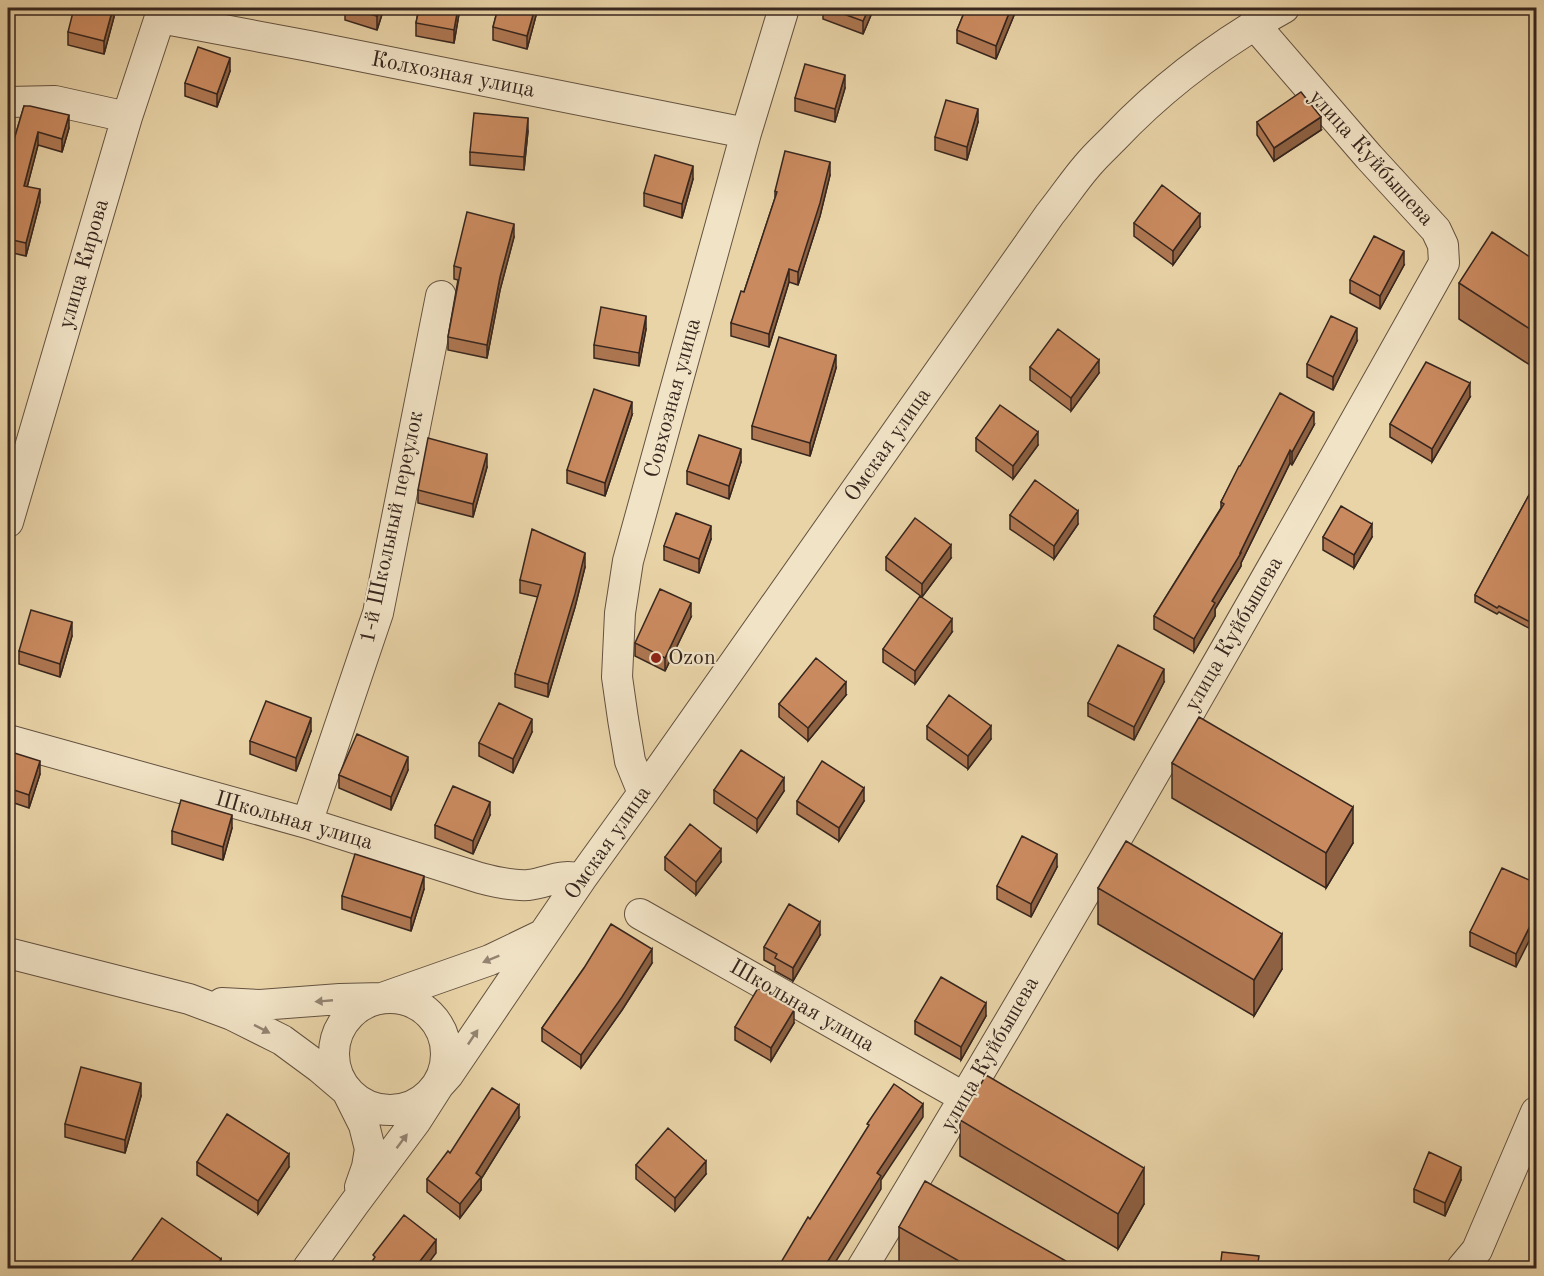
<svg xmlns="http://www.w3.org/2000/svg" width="1544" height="1276" viewBox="0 0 1544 1276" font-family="'Old Standard TT',serif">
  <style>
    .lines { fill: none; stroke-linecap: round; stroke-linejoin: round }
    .minor-casing { stroke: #645240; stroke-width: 32 }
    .minor { stroke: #f1e3c6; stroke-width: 30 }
    .wall { fill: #ae7752; stroke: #37261e; stroke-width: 1.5 }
    .shaded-wall { fill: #8d6142; stroke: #37261e; stroke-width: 1.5 }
    .building { fill: #ca8a5f; stroke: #37261e; stroke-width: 1.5 }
    .oneway { fill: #948472 }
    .poi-dot { fill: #8f2418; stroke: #f1e3c6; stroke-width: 2 }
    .labels { text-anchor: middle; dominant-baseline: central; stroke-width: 4.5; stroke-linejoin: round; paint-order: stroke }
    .street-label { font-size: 22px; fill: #37261e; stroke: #f1e3c6 }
    .poi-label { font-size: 22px; fill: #37261e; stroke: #f1e3c6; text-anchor: start }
  </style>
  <rect width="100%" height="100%" fill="#e9d4a8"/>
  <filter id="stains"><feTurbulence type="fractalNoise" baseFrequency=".00333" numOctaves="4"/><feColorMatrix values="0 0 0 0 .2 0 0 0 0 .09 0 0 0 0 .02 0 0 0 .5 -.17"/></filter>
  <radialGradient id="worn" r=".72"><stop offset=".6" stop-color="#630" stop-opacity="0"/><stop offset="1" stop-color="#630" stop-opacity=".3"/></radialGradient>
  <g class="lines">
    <g class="minor-casing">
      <path id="minor" d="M160 18 309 46 746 133
        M8 102 55 101 127 117
        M8 522 127 117 163 8
        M8 740 307 823 480 878C495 882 512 886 528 885 548 883 560 873 581 879
        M643 793 630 761 623 719 617 677 620 613 628 561 746 133 784 8
        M307 823 378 613 441 296
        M640 914 965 1098
        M8 953 189 999 232 1015 282 1040 320 1068 347 1091 364 1125 370 1149 367 1167 360 1187
        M334 1054a56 56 0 1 1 112 0a56 56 0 1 1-112 0Z
        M222 1003 260 1005 340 999 382 998 490 960 542 935
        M308 1268 354 1204 416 1121 439 1085 448 1075 581 879 643 793 1050 214C1063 198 1074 181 1087 166 1095 156 1104 148 1113 139 1163 86 1221 43 1284 8
        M862 1268C1063 937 1255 601 1444 263L1443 245 1436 230 1369 157 1254 24 1260 8
        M1462 1268 1477 1250 1536 1112"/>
    </g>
    <use href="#minor" class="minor"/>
  </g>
  <path class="wall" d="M114 8V17L104 54 68 45V32Z
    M345 8H384L377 30 345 20Z
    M419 8H460L454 43 416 36V23Z
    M498 8H538L527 49 493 40V27Z
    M823 8H874L863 34 823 19Z
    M966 8H1017L996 59 957 43V30Z
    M230 71 217 107 185 96V83Z
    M845 88 835 122 795 111V98Z
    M24 106 69 128 62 152 38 145 27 187 40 202 26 256 8 252V150H11Z
    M978 122 967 160 935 150V137Z
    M1257 122 1321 130 1274 161 1257 135Z
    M528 131 524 170 470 165V152Z
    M830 175 820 216 798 285 789 282 769 347 731 336V323L744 292 775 198V191Z
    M693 179 682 218 644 206V193Z
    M1134 223 1200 227 1173 265 1134 236Z
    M514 237 500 290 487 358 448 350V337L458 280 454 279V266Z
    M1536 261V369L1459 319V283Z
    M1404 265 1380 309 1350 293V280Z
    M646 329 639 366 594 358V345Z
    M1357 341 1333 390 1307 377V364Z
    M1030 367 1099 373 1071 411 1030 380Z
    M836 368 810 456 752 439V426Z
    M1470 397 1432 462 1390 437V424Z
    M632 415 605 496 567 483V470Z
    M1314 425 1292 465 1290 463 1241 563V566L1215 609V616L1194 652 1154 629V616L1221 508V502L1240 466Z
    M976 438 1038 445 1013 479 976 451Z
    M741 462 729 499 687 484V471Z
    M487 467 473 517 418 503V490Z
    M1536 482V632L1499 612 1497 614 1475 602V595Z
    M1010 515 1078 524 1054 559 1010 529Z
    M1323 537H1372L1354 568 1323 550Z
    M711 539 699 573 664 560V546Z
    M886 557 951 558 922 597 886 570Z
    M585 567 575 607 548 697 515 687V674L538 597 520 593V580Z
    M691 617 665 671 635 656V643Z
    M952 632 915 684 883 662V649Z
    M72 636 60 677 19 664V651Z
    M1164 682 1134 740 1088 716V703Z
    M846 695 808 741 779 717V704Z
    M927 726 991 739 968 769 927 739Z
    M311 731 296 771 250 754V741Z
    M532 732 513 773 479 756V743Z
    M8 751 40 774 29 808 8 801Z
    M1172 763 1353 843 1326 888 1172 798Z
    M408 770 391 810 339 788V775Z
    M714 790 784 791 757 832 714 803Z
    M797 801H864L839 841 797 814Z
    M490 815 473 854 435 838V825Z
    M232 828 223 860 172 844V831Z
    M665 857 721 862 696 895 665 870Z
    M1057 867 1031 917 997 899V886Z
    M1536 883 1516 967 1470 946V932Z
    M1098 888 1282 969 1254 1016 1098 924Z
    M424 889 411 931 342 909V896Z
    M820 935 793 981 775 971V966L764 960V947Z
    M652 963 622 1010 581 1068 542 1041V1028L584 968Z
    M986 1016 961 1060 915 1034V1021Z
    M794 1023 771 1061 735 1040V1027Z
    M141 1096 125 1153 65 1137V1124Z
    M519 1118 481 1179V1190L460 1218 427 1192V1179L450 1153Z
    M960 1120 1144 1204 1118 1249 960 1156Z
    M197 1162 289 1167 258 1214 197 1175Z
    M636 1165 706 1174 675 1211 636 1179Z
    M1461 1180 1445 1216 1414 1202V1189Z
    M899 1227 1080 1269H910L899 1262Z
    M130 1263 221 1269H130Z"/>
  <path class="shaded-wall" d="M113 8H114V17L104 54V41Z
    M380 8H384L377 30V16Z
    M458 8H460L454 43V30Z
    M535 8H538L527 49V36Z
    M869 8H874L863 34V21Z
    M1011 8H1017L996 59V46Z
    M230 58V71L217 107V94Z
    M845 75V88L835 122V109Z
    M978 109V122L967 160V147Z
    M69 115V128L62 152V139Z
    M1321 117V130L1274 161V148Z
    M528 118V131L524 170V157Z
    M38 132V145L24 199V186Z
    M830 162V175L820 216 798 285V272Z
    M693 166V179L682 218V204Z
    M40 189V202L26 256V243Z
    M1200 214V227L1173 265V251Z
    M514 224V237L500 290 487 358V345L500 277Z
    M1404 251V265L1380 309V296Z
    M789 269V282L769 347V334Z
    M646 316V329L639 366V353Z
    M1357 328V341L1333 390V377Z
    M10 338V351L8 358V345Z
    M836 355V368L810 456V443Z
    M1099 360V373L1071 411V398Z
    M1470 383V397L1432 462V449Z
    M632 402V415L605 496V483Z
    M1314 412V425L1292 465V452Z
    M1038 432V445L1013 479V466Z
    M741 449V462L729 499V486Z
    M1290 450V463L1241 563V566L1215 609V616L1194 652V639L1212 601 1240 553Z
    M487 454V467L473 517V504Z
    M1078 511V524L1054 559V546Z
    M1372 524V537L1354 568V555Z
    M711 526V539L699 573V559Z
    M951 545V558L922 597V584Z
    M585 553V567L575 607 548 697V684Z
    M691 603V617L665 671V658Z
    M952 619V632L915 684V671Z
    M72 622V636L60 677V664Z
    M1164 669V682L1134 740V727Z
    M846 682V695L808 741V728Z
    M311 718V731L296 771V758Z
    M532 719V732L513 773V759Z
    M991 726V739L968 769V756Z
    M408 757V770L391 810V797Z
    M40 761V774L29 808V795Z
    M784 778V791L757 832V819Z
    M864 788V801L839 841V828Z
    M490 802V815L473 854V841Z
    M1353 807V843L1326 888V853Z
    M232 815V828L223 860V847Z
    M721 849V862L696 895V882Z
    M1057 854V867L1031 917V904Z
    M424 876V889L411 931V918Z
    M1536 914V927L1516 967V954Z
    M820 922V935L793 981V968Z
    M1282 934V969L1254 1016V980Z
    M652 949V963L622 1010 581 1068V1055Z
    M986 1003V1016L961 1060V1047Z
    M794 1010V1023L771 1061V1048Z
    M141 1083V1096L125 1153V1140Z
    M923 1104V1117L881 1180V1189L831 1269H823L877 1173Z
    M519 1105V1118L481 1179V1190L460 1218V1204L476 1173Z
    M289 1154V1167L258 1214V1201Z
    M706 1161V1174L675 1211V1198Z
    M1461 1167V1180L1445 1216V1203Z
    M1144 1168V1204L1118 1249V1214Z
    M436 1240V1253L424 1269H414Z
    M221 1259V1269H214Z"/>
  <path class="building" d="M74 8H113L104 41 68 32Z
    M347 8H380L377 16Z
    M419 8H458L454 30 416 23Z
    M498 8H535L527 36 493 27Z
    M827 8H869L863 21Z
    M966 8H1011L996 46 957 30Z
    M198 47 230 58 217 94 185 83Z
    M805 64 845 75 835 109 795 98Z
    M1301 92 1321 117 1274 148 1257 122Z
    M946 100 978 109 967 147 935 137Z
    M24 106H30L69 115 62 139 38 132 24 186 40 189 26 243 8 239V150H11Z
    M474 113 528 118 524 157 470 152Z
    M785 151 830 162 820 203 798 272 789 269 769 334 731 323 741 291 744 292 777 192 775 191Z
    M655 155 693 166 682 204 644 193Z
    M1162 185 1200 214 1173 251 1134 223Z
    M467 212 514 224 500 277 487 345 448 337 461 268 454 266Z
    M1492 232 1536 261V333L1459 283Z
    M1374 236 1404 251 1380 296 1350 280Z
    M601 307 646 316 639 353 594 345Z
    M1331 316 1357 328 1333 377 1307 364Z
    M1058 329 1099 360 1071 398 1030 367Z
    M8 337 10 338 8 345Z
    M779 337 836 355 810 443 752 426Z
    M1426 362 1470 383 1432 449 1390 424Z
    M594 389 632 402 605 483 567 470Z
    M1280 393 1314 412 1292 452 1290 450 1240 553H1241L1212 601 1215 603 1194 639 1154 616 1224 504 1221 502 1239 466H1240Z
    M1000 405 1038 432 1013 466 976 438Z
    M699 435 741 449 729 486 687 471Z
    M428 438 487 454 473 504 418 490Z
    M1035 480 1078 511 1054 546 1010 515Z
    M1536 482V625L1499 606 1497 608 1475 595Z
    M1341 506 1372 524 1354 555 1323 537Z
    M676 513 711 526 699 559 664 546Z
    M915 518 951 545 922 584 886 557Z
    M532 529 585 553 575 594 548 684 515 674 541 585 520 580Z
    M660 589 691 603 665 658 635 643Z
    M920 596 952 619 915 671 883 649Z
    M31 610 72 622 60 664 19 651Z
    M1118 645 1164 669 1134 727 1088 703Z
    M816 658 846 682 808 728 779 704Z
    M949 695 991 726 968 756 927 726Z
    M266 701 311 718 296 758 250 741Z
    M499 703 532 719 513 759 479 743Z
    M1199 717 1353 807 1326 853 1172 763Z
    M357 734 408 757 391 797 339 775Z
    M741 750 784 778 757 819 714 790Z
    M8 751 40 761 29 795 8 788Z
    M822 761 864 788 839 828 797 801Z
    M453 786 490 802 473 841 435 825Z
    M181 800 232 815 223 847 172 831Z
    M690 824 721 849 696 882 665 857Z
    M1022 836 1057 854 1031 904 997 886Z
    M1126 841 1282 934 1254 980 1098 888Z
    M355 854 424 876 411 918 342 896Z
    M1502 868 1536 883V914L1516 954 1470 932Z
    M789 904 820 922 793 968 775 958 777 954 764 947Z
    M611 924 652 949 622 997 581 1055 542 1028 584 968Z
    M941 977 986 1003 961 1047 915 1021Z
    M758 988 794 1010 771 1048 735 1027Z
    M81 1067 141 1083 125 1140 65 1124Z
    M986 1075 1144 1168 1118 1214 960 1120Z
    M894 1084 923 1104 877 1173 881 1176 823 1269H777L808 1217 810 1219 869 1125 867 1124Z
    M492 1088 519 1105 476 1173 481 1177 460 1204 427 1179 448 1151 450 1153Z
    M227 1114 289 1154 258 1201 197 1162Z
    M668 1128 706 1161 675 1198 636 1165Z
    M1429 1152 1461 1167 1445 1203 1414 1189Z
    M925 1181 1080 1269H973L899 1227Z
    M404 1215 436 1240 414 1269H367L375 1257 373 1255Z
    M162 1218 221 1259 214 1269H138L130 1263Z
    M1222 1252 1259 1256 1257 1269H1220Z"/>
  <defs><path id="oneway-solid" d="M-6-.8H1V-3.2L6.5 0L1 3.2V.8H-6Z" transform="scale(1.5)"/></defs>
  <g class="oneway">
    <use href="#oneway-solid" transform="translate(491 959) rotate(158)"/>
    <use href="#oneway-solid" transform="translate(324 1001) rotate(175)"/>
    <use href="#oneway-solid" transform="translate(262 1029) rotate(27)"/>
    <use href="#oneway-solid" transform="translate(473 1037) rotate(-56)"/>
    <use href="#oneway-solid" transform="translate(402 1141) rotate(-53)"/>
  </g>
  <circle class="poi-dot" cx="656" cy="658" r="6"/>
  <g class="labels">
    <g class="street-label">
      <text transform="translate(453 75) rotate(11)">Колхозная улица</text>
      <text transform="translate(1371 158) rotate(48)">улица Куйбышева</text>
      <text transform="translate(84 264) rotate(-74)">улица Кирова</text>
      <text transform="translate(673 398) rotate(-75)">Совхозная улица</text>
      <text transform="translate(888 445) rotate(-55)">Омская улица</text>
      <text transform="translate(392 527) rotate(-78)">1-й Школьный переулок</text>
      <text transform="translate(1234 634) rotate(-60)">улица Куйбышева</text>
      <text transform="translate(294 821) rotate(16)">Школьная улица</text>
      <text transform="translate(608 843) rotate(-55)">Омская улица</text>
      <text transform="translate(802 1006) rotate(30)">Школьная улица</text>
      <text transform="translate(990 1054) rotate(-60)">улица Куйбышева</text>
    </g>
    <g class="poi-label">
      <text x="668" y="658">Ozon</text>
    </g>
  </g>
  <rect width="1544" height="1276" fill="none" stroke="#e9d4a8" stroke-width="30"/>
  <rect x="9" y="9" width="1526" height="1258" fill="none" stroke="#37261e" stroke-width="3"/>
  <rect x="15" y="15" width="1514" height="1246" fill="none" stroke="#37261e" stroke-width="1.5"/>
  <rect width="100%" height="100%" filter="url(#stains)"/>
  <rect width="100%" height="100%" fill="url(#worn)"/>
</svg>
